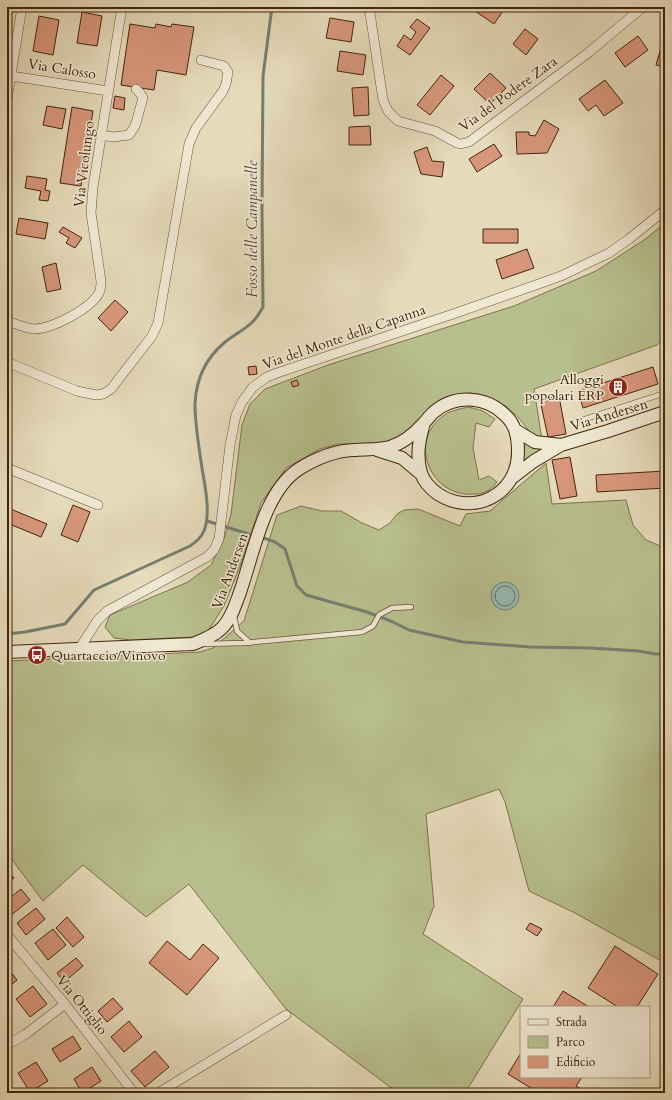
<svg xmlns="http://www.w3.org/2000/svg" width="672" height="1100" viewBox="0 0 672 1100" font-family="Cardo,serif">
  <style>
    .green { fill: #b8bf8e; stroke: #7e724d }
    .water { fill: #97bbb4; stroke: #767f71 }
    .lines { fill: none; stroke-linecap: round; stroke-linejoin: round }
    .shore { stroke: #6e7060; stroke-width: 1 }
    .stream { stroke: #767f71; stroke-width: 3 }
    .building { fill: #d8977c; stroke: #44250c }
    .lane-casing { stroke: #6c5238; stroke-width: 6 }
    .street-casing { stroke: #6c5238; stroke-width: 10 }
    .secondary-casing { stroke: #44250c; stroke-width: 14 }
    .lane { stroke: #efe8d3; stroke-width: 4.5 }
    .street { stroke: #efe8d3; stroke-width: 9 }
    .secondary { stroke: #efe8d3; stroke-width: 12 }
    .labels { text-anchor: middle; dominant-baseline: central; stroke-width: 3; stroke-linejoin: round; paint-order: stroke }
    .street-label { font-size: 14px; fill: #44250c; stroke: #efe8d3 }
    .poi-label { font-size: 14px; fill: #44250c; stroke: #efe8d3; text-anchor: end }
    .water-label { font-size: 15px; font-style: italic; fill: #594a36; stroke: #efe8d3 }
  </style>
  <rect width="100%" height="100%" fill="#e6dbbb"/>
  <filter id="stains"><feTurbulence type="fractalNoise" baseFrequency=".005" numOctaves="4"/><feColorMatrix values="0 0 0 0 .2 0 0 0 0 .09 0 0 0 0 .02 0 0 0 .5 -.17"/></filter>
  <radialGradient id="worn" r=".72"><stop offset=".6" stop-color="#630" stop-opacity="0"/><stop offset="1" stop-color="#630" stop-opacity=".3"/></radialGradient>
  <path class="green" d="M665 223V338L657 345 534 389 542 440 533 436 518 417 506 406 491 399 471 393 458 394 441 400 428 410 404 435 384 443 338 444 320 449 286 468 261 503 241 564 224 606 208 631 192 637 130 640 114 638 105 627 110 615 188 582 211 565 224 539 231 514 242 425 250 404 265 389 328 365 514 306 596 271 644 240Z
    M469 407 483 411 495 419 489 427 476 423 473 448 479 480 489 476 497 482C492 490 483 494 474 494 431 498 407 442 443 416 451 410 460 409 469 407Z
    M522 442 542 449 522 463Z
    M546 463 552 504 626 500 633 525 646 540 665 548V963L573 912 529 891 505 802 499 789 426 814 434 906 423 934 523 999 465 1093H398L286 1009 189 884 146 917 83 865 43 901 16 865 7 851V661L200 652 213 648 244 621 277 515 301 506 322 511H341L362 523 379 530 390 523 397 514 404 510 418 509 460 526 466 514 490 511Z"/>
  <path class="water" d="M491 596a14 14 0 1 1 28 0a14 14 0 1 1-28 0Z"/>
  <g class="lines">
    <path class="shore" d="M495 596a10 10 0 1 1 20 0a10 10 0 1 1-20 0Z"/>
    <path class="stream" d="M207 521 255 536
      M261 537 275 542 285 549 297 586 306 595 367 612 393 622 409 630 463 642 530 647 590 648 639 651 655 654H665
      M7 634 25 632 65 624 94 590 190 546C196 542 201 538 204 531 211 513 205 486 202 468 199 447 195 425 195 404 196 380 205 359 224 343 240 330 253 327 263 307L262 208 263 76 272 7"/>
  </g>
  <path class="building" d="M473 7H497L503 11 494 24 472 9Z
    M82 12 102 16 97 46 77 43Z
    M39 16 59 20 53 55 33 51Z
    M330 18 354 22 351 42 326 38Z
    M417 19 430 28 410 55 397 46 404 35 411 40 416 32 410 27Z
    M130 24 155 28 156 24 171 27 172 24 194 27 186 75 157 70 154 90 121 85Z
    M525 29 538 39 526 55 513 44Z
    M638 36 648 50 625 67 615 53Z
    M662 44 665 45V67L656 65Z
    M340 51 366 55 363 75 337 71Z
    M490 73 506 88 490 104 474 89Z
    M441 75 454 86 430 115 417 105Z
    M605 80 623 103 604 116 596 105 588 111 579 99Z
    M368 87 369 115 354 116 352 88Z
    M115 96 125 98 124 110 113 108Z
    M47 106 66 109 62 129 43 125Z
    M72 107 93 111 81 186 60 183Z
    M544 120 559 129 547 153 517 154 516 132H529V135L535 136Z
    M370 126 371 145H349V127Z
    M494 144 502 156 477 172 469 159Z
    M427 147 432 161 444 162 442 177 421 174 414 152Z
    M27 176 47 179 45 190 50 191 48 201 39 200 41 191 25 188Z
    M19 218 48 223 45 239 16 234Z
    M63 227 82 238 75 248 66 243 69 238 59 232Z
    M483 229H518V243H483Z
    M527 249 534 268 502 279 496 260Z
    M56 263 61 289 47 292 42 267Z
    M115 300 128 312 111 331 98 318Z
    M256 366 257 374 249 375 248 367Z
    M653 367 658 384 583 408 578 391Z
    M297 380 299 385 293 387 291 382Z
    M559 396 566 434 548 437 540 400Z
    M570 457 577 496 560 499 552 460Z
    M665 471V488L597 492 596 475Z
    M73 505 90 512 78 542 61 535Z
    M8 508 47 524 41 537 7 523Z
    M7 870 14 878 7 883Z
    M21 889 30 900 10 916 7 912V900Z
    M36 908 45 919 26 935 17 923Z
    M67 917 84 937 73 947 56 928Z
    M530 923 542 929 537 936 526 929Z
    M53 929 66 945 48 960 35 943Z
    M167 941 190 960 203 944 219 958 187 995 149 963Z
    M615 946 658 974 637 1007H618L588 988Z
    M76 958 83 966 64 982 57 973Z
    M7 967 17 980 7 988Z
    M33 986 47 1004 30 1017 16 999Z
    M563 991 589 1007H553Z
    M113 998 123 1009 107 1022 98 1011Z
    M7 1013 12 1019 7 1023Z
    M129 1021 142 1037 124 1052 111 1037Z
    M73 1036 81 1049 60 1062 52 1049Z
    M155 1051 169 1067 145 1087 131 1071Z
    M521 1053V1077H582L576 1086 587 1093H539L508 1074Z
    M36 1062 48 1081 30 1092 18 1073Z
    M92 1067 101 1081 82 1093 74 1079Z"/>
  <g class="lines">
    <g class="lane-casing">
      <path id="lane" d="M582 420 665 393
        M234 616 237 631 250 643
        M203 644 244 643 362 632 373 626 379 615 392 608 411 607"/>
    </g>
    <g class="street-casing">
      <path id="street" d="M367 7 370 13 383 100 388 111 398 121 435 131 457 143 461 144 469 142 588 53 643 7
        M11 76 108 91
        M7 100 22 7
        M101 135 113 137 129 135 135 126 143 98 140 93 136 89
        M7 321C16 324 25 328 34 329 52 329 90 309 99 293 101 289 101 285 101 281L91 213 93 187 122 7
        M7 362 77 391 96 395 103 394 111 389 152 336 158 323 189 144 196 128 223 91 226 84 228 72 224 66 201 60
        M7 468 98 505
        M79 649 97 621 107 611 207 557 214 550 219 539 230 445 236 415 242 402 253 387 267 377 277 373 459 312 561 276 609 253 629 239 665 210
        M7 935 65 1004 134 1093
        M7 1045 26 1034 65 1004
        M158 1093 286 1015"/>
    </g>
    <g class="secondary-casing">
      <path id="secondary" d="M515 430 535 442 561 445
        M377 450 402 458 421 474
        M513 477 534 461 561 445 608 431 665 412
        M7 652 193 644C203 640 214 636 222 628 231 619 235 606 239 595 253 557 263 492 299 469 315 459 334 451 353 450 365 449 378 450 390 447 403 443 414 434 423 424 427 420 430 415 434 412 455 394 486 396 505 415 516 425 518 438 518 452 518 495 473 517 438 494 431 489 424 482 421 473 416 456 419 440 424 423"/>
    </g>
    <use href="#lane" class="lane"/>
    <use href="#street" class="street"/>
    <use href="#secondary" class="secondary"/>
  </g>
  <defs>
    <g id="building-disc" transform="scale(1)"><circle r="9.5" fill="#8f2418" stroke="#efe8d3"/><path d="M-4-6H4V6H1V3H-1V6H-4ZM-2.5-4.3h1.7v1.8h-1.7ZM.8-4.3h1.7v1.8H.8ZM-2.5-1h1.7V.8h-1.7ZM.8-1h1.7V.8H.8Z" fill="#fff"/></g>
    <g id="bus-disc" transform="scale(1)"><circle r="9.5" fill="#8f2418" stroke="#efe8d3"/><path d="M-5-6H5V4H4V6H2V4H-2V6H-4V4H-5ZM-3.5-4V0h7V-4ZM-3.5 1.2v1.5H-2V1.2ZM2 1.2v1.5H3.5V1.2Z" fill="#fff"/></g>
  </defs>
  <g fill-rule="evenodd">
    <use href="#building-disc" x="618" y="387"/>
    <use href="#bus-disc" x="37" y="655"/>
  </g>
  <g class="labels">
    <g class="street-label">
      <text transform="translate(62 69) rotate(9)">Via Calosso</text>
      <text transform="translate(508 94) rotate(-36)">Via del Podere Zara</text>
      <text transform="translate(84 164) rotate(-83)">Via Vicolungo</text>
      <text transform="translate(344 337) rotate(-19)">Via del Monte della Capanna</text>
      <text transform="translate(609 415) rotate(-17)">Via Andersen</text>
      <text transform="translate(230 571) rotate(-70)">Via Andersen</text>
      <text transform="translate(82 1005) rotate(51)">Via Ottiglio</text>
    </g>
    <g class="poi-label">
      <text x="604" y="379">Alloggi<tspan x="604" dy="16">popolari ERP</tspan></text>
      <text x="51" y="655" text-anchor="start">Quartaccio/Vinovo</text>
    </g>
    <g class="water-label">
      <text transform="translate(252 229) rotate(-90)">Fosso delle Campanelle</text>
    </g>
  </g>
  <rect width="672" height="1100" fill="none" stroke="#e6dbbb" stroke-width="24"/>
  <rect x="8" y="8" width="656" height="1084" fill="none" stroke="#44250c" stroke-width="2"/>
  <rect x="12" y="12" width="648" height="1076" fill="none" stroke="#44250c"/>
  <rect x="520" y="1006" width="130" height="72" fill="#efe8d3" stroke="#ab9a83"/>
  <rect x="528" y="1019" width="20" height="6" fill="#efe8d3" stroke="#ab9a83"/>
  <text x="556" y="1026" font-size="12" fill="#44250c">Strada</text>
  <rect x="528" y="1036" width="20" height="12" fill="#b8bf8e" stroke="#ab9a83"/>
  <text x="556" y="1046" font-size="12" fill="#44250c">Parco</text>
  <rect x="528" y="1056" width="20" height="12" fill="#d8977c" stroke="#ab9a83"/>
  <text x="556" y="1066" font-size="12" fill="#44250c">Edificio</text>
  <rect width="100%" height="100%" filter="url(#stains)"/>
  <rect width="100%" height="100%" fill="url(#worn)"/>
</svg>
